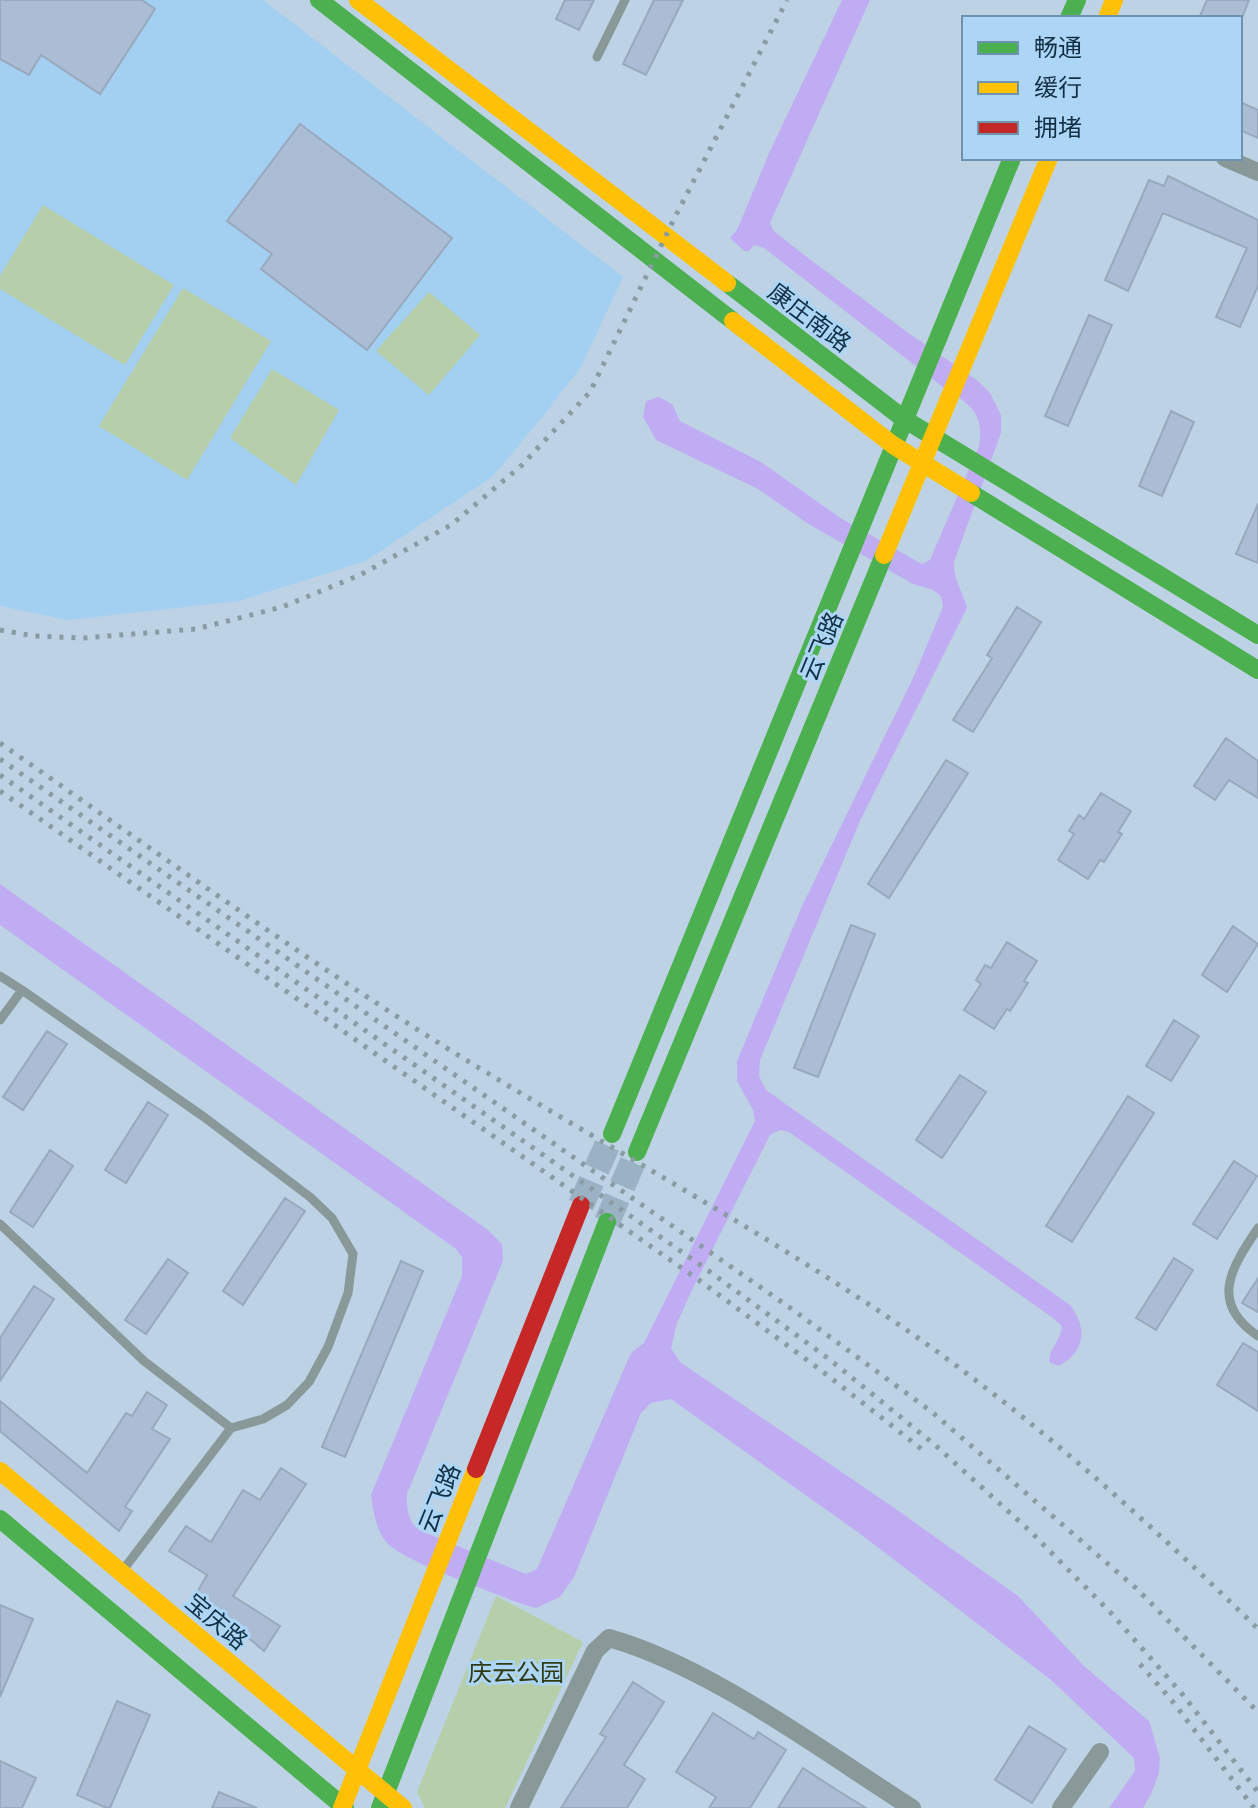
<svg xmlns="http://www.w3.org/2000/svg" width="1258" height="1808" viewBox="0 0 1258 1808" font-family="'IBM Plex Sans','Noto Sans SC',sans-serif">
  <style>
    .built { fill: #a3cff1 }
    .green { fill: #b6cea9 }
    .water { fill: #c0acf2 }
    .building { fill: #aabdd5; stroke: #99a9bd; stroke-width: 2 }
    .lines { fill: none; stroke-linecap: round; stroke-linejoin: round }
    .secondary-tunnel { stroke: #9bb2c5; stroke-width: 26; stroke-dasharray: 26 13; stroke-linecap: butt }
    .lane { stroke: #899899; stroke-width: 9 }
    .street { stroke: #899899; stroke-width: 18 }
    .fast { stroke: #4caf50; stroke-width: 18 }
    .slow { stroke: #ffc107; stroke-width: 18 }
    .jam { stroke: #c62828; stroke-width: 18 }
    .rail { stroke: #8a9ba3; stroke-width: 5; stroke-dasharray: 4 8; stroke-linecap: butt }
    .labels { text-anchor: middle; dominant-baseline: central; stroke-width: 6; stroke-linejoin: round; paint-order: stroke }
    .street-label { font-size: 24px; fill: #123045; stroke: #acd5f6 }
    .park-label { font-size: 24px; fill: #2f3a10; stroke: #acd5f6 }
  </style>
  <rect width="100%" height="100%" fill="#bdd3e5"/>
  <path class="built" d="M0 0H263L623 277 581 367 541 419 492 477 366 561 239 601 68 620 0 606Z"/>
  <path class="green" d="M43 205 174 285 125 365 0 289V276Z
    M183 288 271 341 187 480 99 426Z
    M429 292 480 335 429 395 376 351Z
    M272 369 339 410 296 485 230 438Z
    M496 1596 583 1642 505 1808H425L417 1792Z"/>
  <path class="water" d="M842 0H870L770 223 774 231 799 251 907 332 978 381 990 393 1001 415V433L954 562C953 579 963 592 967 608L860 821 760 1060 759 1076 766 1090 1070 1305C1088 1328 1085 1352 1059 1366L1049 1362C1049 1348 1061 1340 1062 1326L1053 1318 789 1132 780 1130 770 1135 692 1290 677 1323 671 1348 680 1362 893 1507 1018 1596 1084 1666 1149 1721 1160 1758 1159 1773 1151 1794 1143 1808H1109L1135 1771 1134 1758 1051 1680 863 1536 671 1399 651 1403 641 1413 574 1577 560 1597 536 1608 519 1603C490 1591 405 1562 387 1543 376 1531 373 1510 371 1495L462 1276V1257L456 1249 0 925V884L488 1230 502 1244 503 1261 407 1494C407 1508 407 1521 419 1530L526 1574 537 1569 631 1353 644 1343 755 1121 753 1110 737 1081V1061L802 906 914 676 943 607 941 596 933 590 913 584 807 523 758 489 656 440 643 417 646 401 659 397 672 404 680 421 761 462 842 519 922 564 930 560 979 446C985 412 969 404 944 388L764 248 754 245 749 251H744L730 238 737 230 770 151Z"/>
  <path class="building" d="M0 0H142L155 9 100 94 41 55 29 75 0 59Z
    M565 0H594L579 30 556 19Z
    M654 0H683L646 75 623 64Z
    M1207 0H1249L1242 18H1199Z
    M1240 102 1258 110V138L1240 130Z
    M300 124 452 238 367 350 261 269 272 254 227 221Z
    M1168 176 1258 220V286L1240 327 1216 317 1247 248 1163 213 1128 291 1105 280 1149 180 1164 186Z
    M1089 315 1112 325 1068 426 1045 416Z
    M1171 411 1194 422 1162 496 1139 486Z
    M1258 504V563L1236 554Z
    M1017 607 1041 622 973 732 953 720 992 658 987 655Z
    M1226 738 1258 761V798L1229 780 1215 800 1194 786Z
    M946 760 968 773 889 898 868 884Z
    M1101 793 1131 811 1118 832 1122 834 1104 862 1100 860 1088 879 1058 860 1074 834 1069 831 1079 815 1084 819Z
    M851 925 875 934 818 1077 794 1068Z
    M1233 926 1258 944 1227 992 1202 975Z
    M1007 942 1037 961 1024 981 1028 983 1010 1011 1007 1009 994 1029 964 1010 981 984 976 980 985 965 991 968Z
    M1174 1020 1199 1036 1171 1081 1146 1066Z
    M47 1031 67 1044 23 1110 3 1097Z
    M960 1075 986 1092 942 1158 916 1140Z
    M1128 1096 1154 1113 1072 1242 1046 1226Z
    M148 1102 168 1115 126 1183 105 1170Z
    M50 1150 73 1166 33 1227 10 1212Z
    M1234 1161 1257 1176 1217 1239 1193 1224Z
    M285 1198 305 1211 243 1305 223 1291Z
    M1174 1258 1193 1270 1156 1330 1136 1318Z
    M168 1259 188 1273 146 1334 125 1320Z
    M401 1261 423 1271 345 1457 322 1447Z
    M1258 1278V1312L1242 1303Z
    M34 1286 54 1299 0 1381V1338Z
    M1243 1343 1258 1352V1411L1217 1385Z
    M147 1392 167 1405 152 1429 170 1439 125 1507 132 1511 119 1531 0 1431V1401L87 1473 126 1413 132 1416Z
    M281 1468 306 1484 233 1596 280 1626 264 1651 196 1594 207 1575 169 1551 186 1526 211 1542 243 1490 260 1500Z
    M0 1605 33 1619 0 1697Z
    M633 1682 664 1702 624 1765 645 1779 627 1808H561L606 1737 600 1734Z
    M117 1701 150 1715 110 1808H107L77 1795Z
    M713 1713 754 1739 758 1732 786 1750 750 1808H709L716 1797 676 1772Z
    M1029 1726 1066 1749 1032 1803 995 1780Z
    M0 1761 36 1778 22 1808H0Z
    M803 1768 840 1792 866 1808H778Z
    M219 1792 257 1808H212Z"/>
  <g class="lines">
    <path class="secondary-tunnel" d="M581 1205 612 1134
      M607 1222 637 1152"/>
    <path class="lane" d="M597 57 625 0
      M0 976 22 990 0 1020
      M22 990 204 1117 310 1197 332 1218 353 1254 348 1293 328 1347 309 1382 287 1405 263 1419 231 1428 123 1570
      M0 1224 144 1361 231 1428
      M1258 1228C1232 1267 1208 1302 1258 1336"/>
    <path class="street" d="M1225 158 1258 172
      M519 1808 595 1651 609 1638C711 1667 822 1751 912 1808
      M1061 1808 1100 1752"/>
    <path class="fast" d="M319 0 733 321
      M1069 18 1077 0
      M727 283 904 419 1258 635
      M971 493 1258 670
      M612 1134 1012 158
      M637 1152 884 555
      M0 1519 345 1808
      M380 1808 607 1222"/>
    <path class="slow" d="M358 0 727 283
      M1107 18 1114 0
      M733 321 893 445 971 493
      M884 555 1049 158
      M0 1471 403 1808
      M342 1808 476 1469"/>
    <path class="jam" d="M476 1469 581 1205"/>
    <path class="rail" d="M0 630 34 636 83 638 196 629 282 607 360 575 451 525 521 466 590 392 674 219 787 0
      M0 743C138 839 274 938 415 1028 561 1121 714 1203 859 1298 1004 1392 1135 1508 1258 1629
      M0 759 789 1307 932 1412 1137 1589 1258 1712
      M0 775 702 1266 829 1359 935 1445 1030 1531 1111 1613 1183 1695 1258 1792
      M0 791 696 1278 822 1371 924 1451
      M1140 1664 1173 1702 1254 1808"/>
  </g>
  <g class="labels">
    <g class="street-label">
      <text transform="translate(810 317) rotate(37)">康庄南路</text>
      <text transform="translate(821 646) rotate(-67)">云飞路</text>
      <text transform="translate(439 1498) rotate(-68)">云飞路</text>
      <text transform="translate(217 1621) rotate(40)">宝庆路</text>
    </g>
    <g class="park-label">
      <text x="516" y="1672">庆云公园</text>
    </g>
  </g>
  <rect x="962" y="16" width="280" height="144" fill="#acd5f6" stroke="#6e93af" stroke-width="2"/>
  <rect x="978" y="42" width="40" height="12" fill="#4caf50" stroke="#6e93af" stroke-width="2"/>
  <text x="1034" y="56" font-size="24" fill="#123045">畅通</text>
  <rect x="978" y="82" width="40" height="12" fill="#ffc107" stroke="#6e93af" stroke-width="2"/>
  <text x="1034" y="96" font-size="24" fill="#123045">缓行</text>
  <rect x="978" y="122" width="40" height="12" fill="#c62828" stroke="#6e93af" stroke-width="2"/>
  <text x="1034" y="136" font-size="24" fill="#123045">拥堵</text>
</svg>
